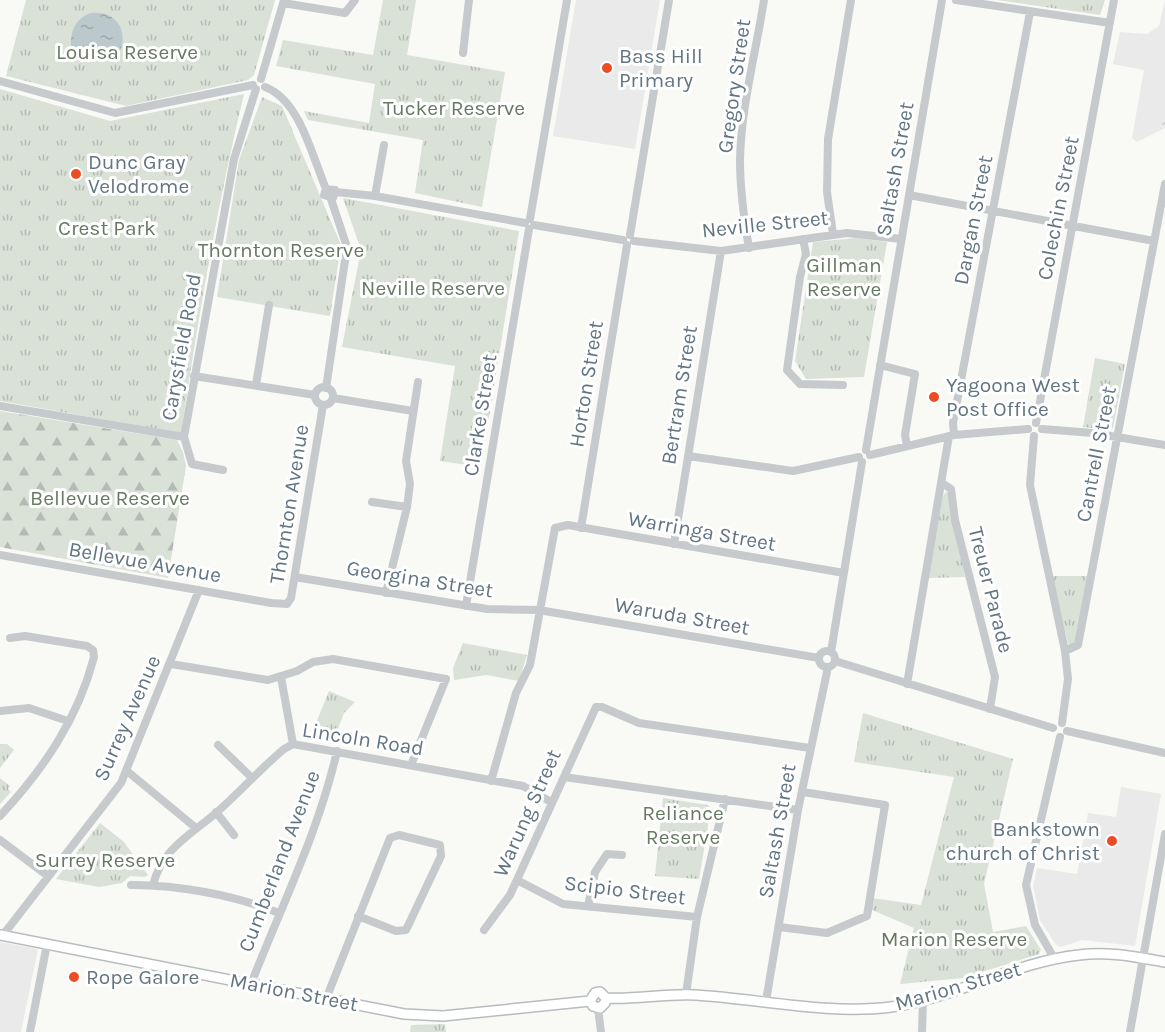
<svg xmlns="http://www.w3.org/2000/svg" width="1165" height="1032" viewBox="0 0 1165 1032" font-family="Karla,sans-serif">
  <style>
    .built { fill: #e9eae9 }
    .forest { fill: url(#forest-firs) }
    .park { fill: url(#park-tufts) }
    .water { fill: url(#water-ripples) }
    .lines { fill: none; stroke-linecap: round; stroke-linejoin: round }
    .stream { stroke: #bcc9cc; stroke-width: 1.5 }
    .major-casing { stroke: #b7bcc0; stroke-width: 12 }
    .minor { stroke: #c6cacd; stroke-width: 8 }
    .major { stroke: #fff; stroke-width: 9 }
    .poi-dot { fill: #eb4c24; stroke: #fff; stroke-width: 2 }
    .labels { text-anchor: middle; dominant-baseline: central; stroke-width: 6; stroke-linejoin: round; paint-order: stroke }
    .park-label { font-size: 21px; fill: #667a61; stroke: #fff }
    .poi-label { font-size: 21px; fill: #627582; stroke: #fff; text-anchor: start }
    .street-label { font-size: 21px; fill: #627582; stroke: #fff }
  </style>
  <defs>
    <pattern id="forest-firs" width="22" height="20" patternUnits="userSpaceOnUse" patternTransform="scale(1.5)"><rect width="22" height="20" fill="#dae1d7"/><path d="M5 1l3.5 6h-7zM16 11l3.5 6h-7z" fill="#b4bbb4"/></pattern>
    <pattern id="park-tufts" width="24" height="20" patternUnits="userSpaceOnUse" patternTransform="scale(1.5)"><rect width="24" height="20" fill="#dae1d7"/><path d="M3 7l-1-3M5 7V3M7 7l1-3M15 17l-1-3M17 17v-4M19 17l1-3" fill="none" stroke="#b4bbb4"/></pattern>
    <pattern id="water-ripples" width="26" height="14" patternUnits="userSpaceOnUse" patternTransform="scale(1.5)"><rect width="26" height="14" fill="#bcc9cc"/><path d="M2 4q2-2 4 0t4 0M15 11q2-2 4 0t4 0" fill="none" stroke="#9ca8ab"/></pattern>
  </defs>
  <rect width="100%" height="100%" fill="#f9f9f6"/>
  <path class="built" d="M576 0H660L635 149 553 136Z
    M1165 0V128L1137 142 1132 138 1144 70 1113 64 1120 32 1147 34 1159 26Z
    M1121 787 1161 794 1135 946 1082 940 1061 947 1056 945 1040 920 1033 886 1037 868 1077 874 1088 813 1116 817Z
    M0 942 38 949 21 1032H0Z"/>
  <path class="forest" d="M0 411 177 440 183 452 186 466 168 578 0 547Z"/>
  <path class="park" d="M26 0H275L254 75 248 80 126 106 6 76Z
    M383 0H416L407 55 505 72 482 207 415 193 423 140 308 120 304 111 369 123 375 84 276 66 283 40 373 55Z
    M997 0H1105L1100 15Z
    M0 89 110 121 244 94C217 206 198 319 181 433L0 401Z
    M262 97 282 106 341 245 330 316 217 297 239 160Z
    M343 198 519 231 481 467 440 461 455 366 342 347 361 250Z
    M856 238 887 242 864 377 806 379 795 361 813 242Z
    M1095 358 1125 364 1113 428 1108 430 1083 427Z
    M947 491 965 577 928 578 943 496Z
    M1051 576H1088L1076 644 1069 647Z
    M463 643 527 655 519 681 486 675 454 680 453 668Z
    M329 691 355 702 344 713 333 742 310 738Z
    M863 713 1013 759 984 884 993 932 1026 926 1041 950 1039 954 963 978 900 984 914 928 870 909 872 898 921 905 954 777 854 762Z
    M0 744H7L14 750 0 768Z
    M0 778 10 786 8 789 11 792 0 804Z
    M663 798 708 805 711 808 699 879 655 876Z
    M100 823 124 842 148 875 145 877 130 876 122 883 99 887 56 879Z
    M445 1024 446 1032H410L411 1025Z"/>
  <path class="water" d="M91 13C113 10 128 27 121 49L111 57 73 54C67 37 74 18 91 13Z"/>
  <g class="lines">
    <path class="stream" d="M1163 124 1165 123"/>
    <g class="major-casing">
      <path id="major" d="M0 935 404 1014 443 1016 590 1001
        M606 998C636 1000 666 993 696 995 760 999 828 1015 891 1007 956 998 1014 962 1079 955 1108 951 1137 957 1165 962
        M590 1001 593 1006 600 1008 605 1003 606 998
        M590 1001 595 993 600 992 606 998"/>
    </g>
    <path class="minor" d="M956 0 1110 23
      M283 3 345 13 355 0
      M463 53 469 0
      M261 79 284 0
      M0 81 115 113 253 85
      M265 87C300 100 312 156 326 189L324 195 333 198 335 190 326 189
      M335 192 375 196 525 223
      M909 195 1154 241
      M375 196 384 145
      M530 219 567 0
      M534 225 623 240
      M833 234 827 192 828 139 851 0
      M630 235 669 0
      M803 239 806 254 800 277 787 370 800 384 843 385
      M634 241 721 251 847 233 901 239
      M749 248C744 219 740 190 740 160 741 107 756 52 764 0
      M880 365 915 374 905 435 907 446
      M194 376 315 395
      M256 385 269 305
      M315 396a9 9 0 1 1 18 0a9 9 0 1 1-18 0Z
      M326 388 347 247 331 199
      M333 398 413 411
      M0 406 184 437
      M1036 423 1114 0
      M1042 429 1093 433 1165 445
      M954 435 953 423 1030 12
      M1034 436 1030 485 1065 651 1068 679 1062 723
      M184 437 234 159 256 89
      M184 437 192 464 223 470
      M866 450 942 0
      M870 455 954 435 1028 429
      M688 456 793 471 859 457
      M942 483 951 489 955 520 995 677 990 709
      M372 502 407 507
      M581 528 627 245
      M674 544 721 251
      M0 555 271 603 287 604 291 598 323 405
      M295 577 487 609 539 610 819 658
      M386 593 407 507 410 484 406 461 418 382
      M466 606 529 229
      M819 659a8 8 0 1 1 16 0a8 8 0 1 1-16 0Z
      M1065 651 1078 645 1165 184
      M831 652 862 462
      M835 661 1053 728
      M171 664 268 680 297 671 313 662 333 659 446 679 411 765
      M281 677 293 744
      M907 684 949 436
      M0 711 29 708 68 721
      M1067 731 1165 753
      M218 745 251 777
      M127 771 196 828
      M564 777 798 810
      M491 781 516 693 530 665 555 528 568 525 844 573
      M216 812 234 835
      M0 816C43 770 78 719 94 657L93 650 87 646 25 636 10 638
      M0 840 48 876
      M517 880 563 904 697 917
      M131 885C179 885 234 895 279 913
      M153 885C162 849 189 836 216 813 239 793 260 769 284 749L293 744 523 786 551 802
      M588 906 595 872 607 854 622 855
      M779 927 827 933 867 916 885 805 803 792
      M484 930 510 895 596 707H602L639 723 810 748
      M3 935 121 783 199 590
      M1054 958 1035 925 1026 885 1060 737
      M251 984C281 907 319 831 337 751
      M686 994 697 917 725 799
      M326 999 390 838 399 835 440 845 441 856 406 930 396 931 358 916
      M766 1001 798 810 828 667
      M598 1008 601 1032
      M30 1032 47 944
      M922 1032 923 1000
      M1130 1032 1165 834"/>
    <use href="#major" class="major"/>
  </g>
  <g class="poi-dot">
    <circle cx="607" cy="68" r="6"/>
    <circle cx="76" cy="174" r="6"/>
    <circle cx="934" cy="397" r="6"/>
    <circle cx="1112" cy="841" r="6"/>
    <circle cx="74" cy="977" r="6"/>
  </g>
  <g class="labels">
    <g class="park-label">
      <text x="127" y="52">Louisa Reserve</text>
      <text x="454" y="108">Tucker Reserve</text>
      <text x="107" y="228">Crest Park</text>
      <text x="281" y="250">Thornton Reserve</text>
      <text x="844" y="265">Gillman<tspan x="844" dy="24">Reserve</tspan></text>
      <text x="433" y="288">Neville Reserve</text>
      <text x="110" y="498">Bellevue Reserve</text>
      <text x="683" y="813">Reliance<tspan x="683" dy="24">Reserve</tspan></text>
      <text x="105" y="860">Surrey Reserve</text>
      <text x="954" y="939">Marion Reserve</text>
    </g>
    <g class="poi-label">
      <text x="619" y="56">Bass Hill<tspan x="619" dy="24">Primary</tspan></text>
      <text x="88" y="162">Dunc Gray<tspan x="88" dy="24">Velodrome</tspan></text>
      <text x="946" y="385">Yagoona West<tspan x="946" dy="24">Post Office</tspan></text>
      <text x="1100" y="829" text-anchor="end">Bankstown<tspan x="1100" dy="24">church of Christ</tspan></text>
      <text x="86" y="977">Rope Galore</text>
    </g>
    <g class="street-label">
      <text transform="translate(734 86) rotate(-82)">Gregory Street</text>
      <text transform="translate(895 169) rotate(-80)">Saltash Street</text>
      <text transform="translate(1058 208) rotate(-79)">Colechin Street</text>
      <text transform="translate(973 220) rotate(-79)">Dargan Street</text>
      <text transform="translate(765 224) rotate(-6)">Neville Street</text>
      <text transform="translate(181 347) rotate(-80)">Carysfield Road</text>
      <text transform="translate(586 384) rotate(-81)">Horton Street</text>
      <text transform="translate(679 395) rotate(-81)">Bertram Street</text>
      <text transform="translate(480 415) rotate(-81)">Clarke Street</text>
      <text transform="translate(1096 454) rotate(-79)">Cantrell Street</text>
      <text transform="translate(289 504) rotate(-81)">Thornton Avenue</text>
      <text transform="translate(702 531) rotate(10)">Warringa Street</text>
      <text transform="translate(145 562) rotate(10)">Bellevue Avenue</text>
      <text transform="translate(420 579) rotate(9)">Georgina Street</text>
      <text transform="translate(991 590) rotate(76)">Treuer Parade</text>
      <text transform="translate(682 616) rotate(10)">Waruda Street</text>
      <text transform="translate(127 718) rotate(-66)">Surrey Avenue</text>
      <text transform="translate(363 739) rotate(9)">Lincoln Road</text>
      <text transform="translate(527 813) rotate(-66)">Warung Street</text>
      <text transform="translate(777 831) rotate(-80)">Saltash Street</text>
      <text transform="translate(279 861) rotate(-69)">Cumberland Avenue</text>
      <text transform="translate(625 890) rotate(7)">Scipio Street</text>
      <text transform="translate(958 986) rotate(-16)">Marion Street</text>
      <text transform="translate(294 992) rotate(11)">Marion Street</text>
    </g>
  </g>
</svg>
